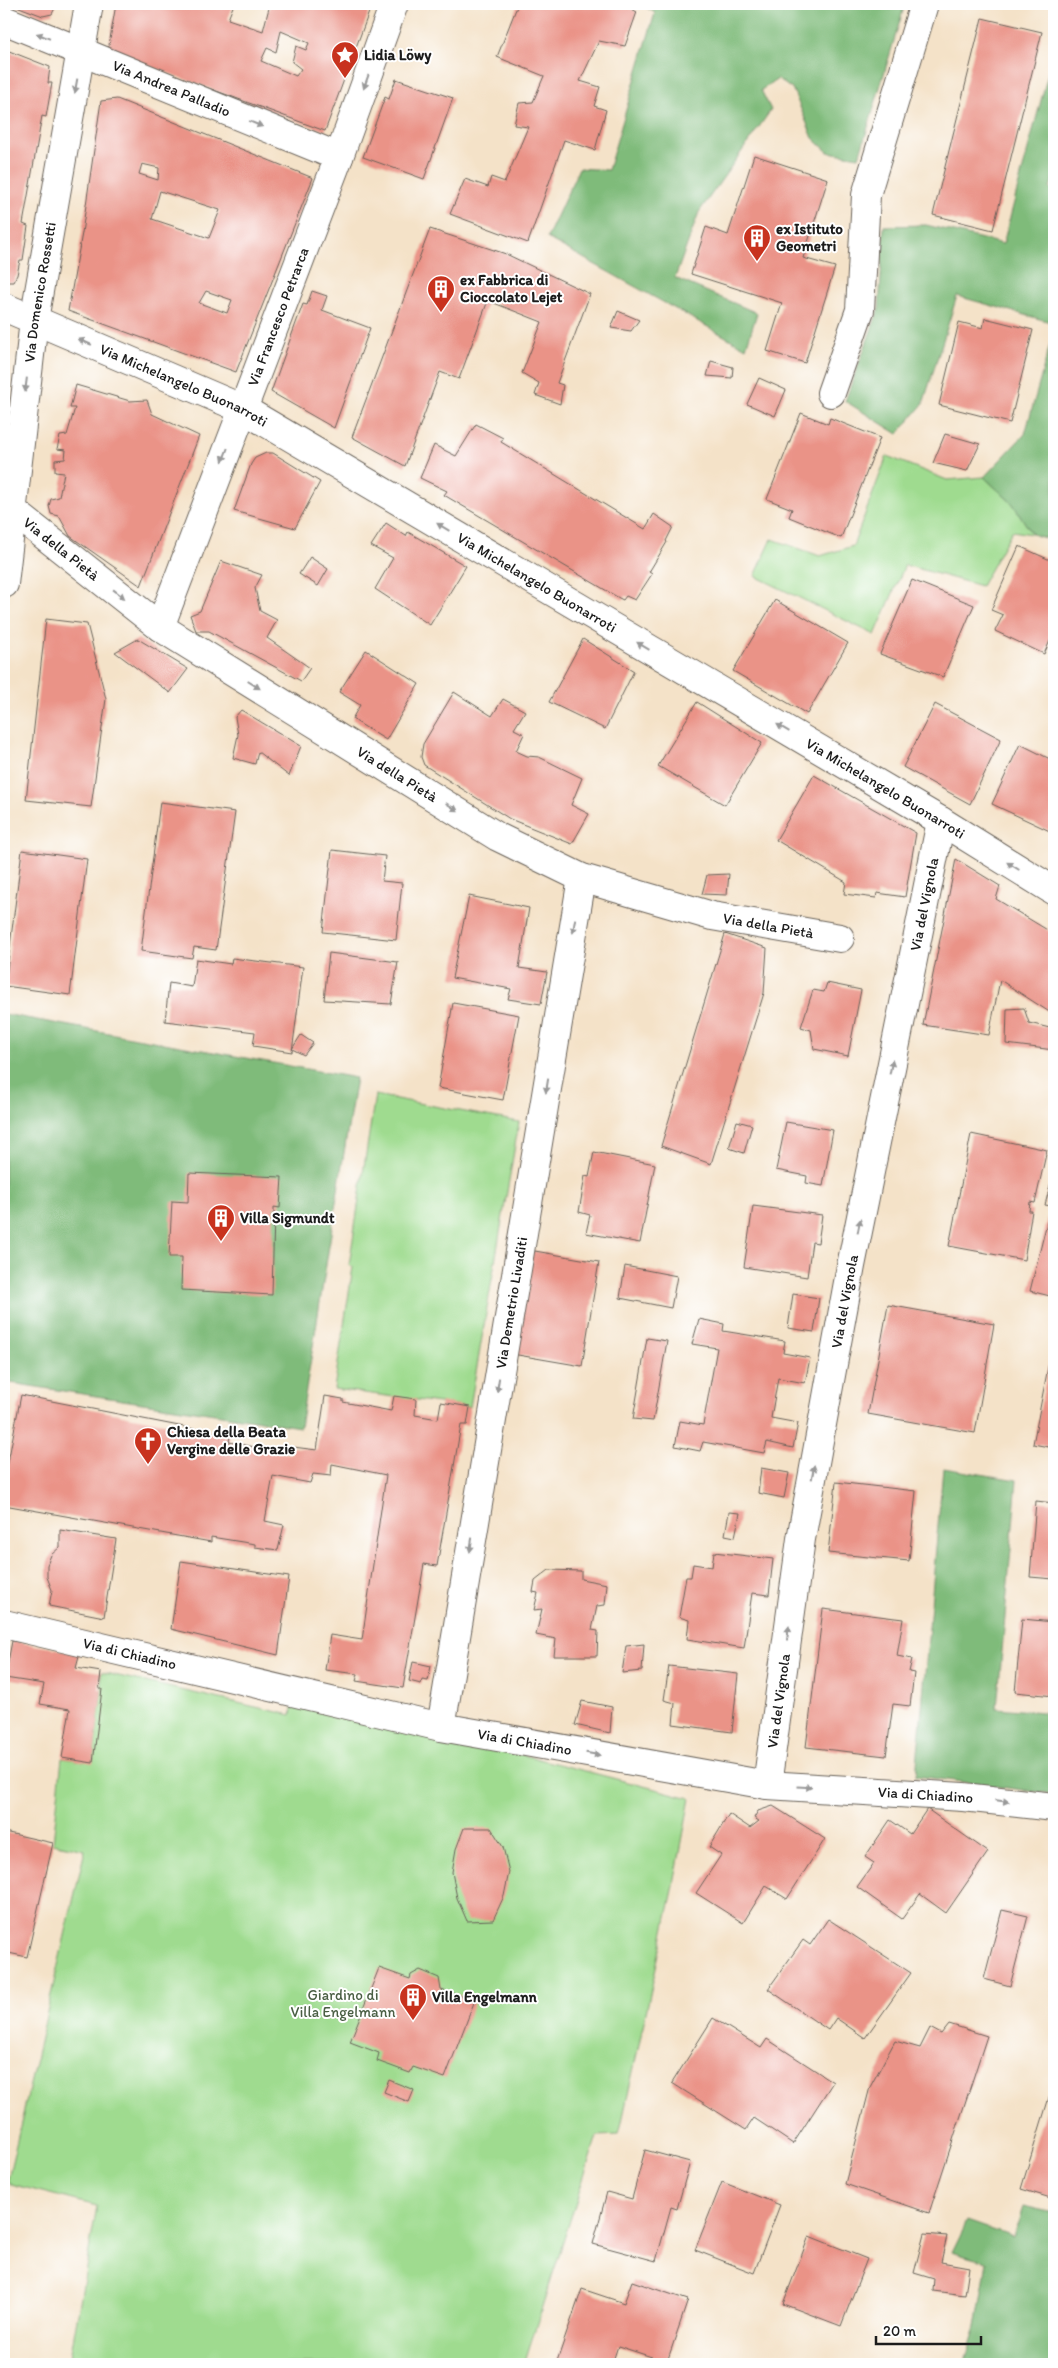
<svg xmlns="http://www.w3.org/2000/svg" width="1058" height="2368" viewBox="0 0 1058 2368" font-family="Itim,sans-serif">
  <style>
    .green { fill: #9fdb8f; stroke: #5e7c56 }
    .forest { fill: #7fbb7a; stroke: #4e6c4b }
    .building { fill: #ea9387; fill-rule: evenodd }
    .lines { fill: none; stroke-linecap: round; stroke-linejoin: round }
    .street-casing { stroke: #686158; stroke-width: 30 }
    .secondary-casing { stroke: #686158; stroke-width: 30 }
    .street { stroke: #fff; stroke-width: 28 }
    .secondary { stroke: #fff; stroke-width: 28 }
    .oneway { fill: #999 }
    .labels { text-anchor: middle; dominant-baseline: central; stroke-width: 4; stroke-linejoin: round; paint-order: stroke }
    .poi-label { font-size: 15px; font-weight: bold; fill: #1c1c1c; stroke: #fff; text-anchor: start }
    .street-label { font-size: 15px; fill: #1c1c1c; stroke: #fff }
    .park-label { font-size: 15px; fill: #4a5f44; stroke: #fff }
  </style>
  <rect width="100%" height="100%" fill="#fff"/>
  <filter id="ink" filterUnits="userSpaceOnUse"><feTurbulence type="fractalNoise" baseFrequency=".02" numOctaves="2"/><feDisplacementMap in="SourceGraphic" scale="10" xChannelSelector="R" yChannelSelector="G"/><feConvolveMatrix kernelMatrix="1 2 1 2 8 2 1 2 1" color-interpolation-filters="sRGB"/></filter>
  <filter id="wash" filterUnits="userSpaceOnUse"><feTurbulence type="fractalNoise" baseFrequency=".0096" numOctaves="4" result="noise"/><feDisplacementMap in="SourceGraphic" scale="20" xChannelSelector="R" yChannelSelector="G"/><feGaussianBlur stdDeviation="1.12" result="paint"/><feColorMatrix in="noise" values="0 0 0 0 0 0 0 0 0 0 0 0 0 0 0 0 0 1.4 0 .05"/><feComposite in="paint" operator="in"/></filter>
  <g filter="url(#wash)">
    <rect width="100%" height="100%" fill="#f4e2c8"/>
    <path class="green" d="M887 456 947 480 984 477 1013 504 1032 534 1012 531 981 586 905 565 875 635 755 576 772 539 820 556 853 546Z
      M375 1095 519 1122 470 1407 334 1389 353 1267 349 1265Z
      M101 1672 291 1715 294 1696 690 1798 673 1890 619 2135 597 2136 524 2364H69L97 2206 7 2183 85 1850 53 1843 62 1758 93 1762 102 1689Z"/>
    <path class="forest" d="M641 4H905L859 157 828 152 813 138 793 90 778 79 761 90 771 110 699 212 675 278 757 313 746 348 547 238 579 168 608 170 655 13Z
      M1054 51V175L1050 188 1054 190V323L957 296 923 404 898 434 845 401 879 309 884 226 926 225 1003 244Z
      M1054 330V541L1032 534 1013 504 984 477 1025 434Z
      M4 1014 356 1078 300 1427 4 1382Z
      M943 1468 1017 1480 997 1708 1054 1713V1794L916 1776Z
      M1023 2206 1054 2213V2364H964L976 2327 987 2262 952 2252 967 2221 1013 2237Z"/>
    <g id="blocks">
      <path class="building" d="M11 4H57L52 14 43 16Z
        M116 4H199L205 6 206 4H234L228 19 263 31 270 4H372L325 131 108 51ZM281 31 309 43 306 50 296 46 292 62 301 69 296 76 261 61 267 48 276 52Z
        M518 4H623L637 12 625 46 599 41 580 81 600 87 594 106 606 110 595 150 564 140 528 243 450 214 465 179 488 187 491 177 505 182 528 127 514 125 519 103 533 102 544 76 497 57Z
        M982 18 1042 32 993 230 933 215Z
        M4 49 50 67 48 83H52L46 117 42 116 23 224 28 226 23 260H20L17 275 13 282H4Z
        M396 79 453 98 424 179 363 157 385 97 389 99Z
        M117 99 313 178 236 372 68 311 82 233 101 101ZM142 164 159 168 158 180 139 174ZM160 191 220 210 209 238 152 219ZM206 291 232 300 227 313 199 303Z
        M754 155 828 179 803 258 835 267 805 363 767 351 782 303 691 274 706 227 728 235Z
        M430 229 506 254 590 294 557 383 563 385 560 404 535 395 539 383 522 373 542 322 489 301 490 295 459 379 440 372 405 466 352 437Z
        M312 291 327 296 322 310 370 328 334 428 271 392 303 304 307 305Z
        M618 311 639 320 631 331 611 328Z
        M985 318 1033 330 1010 423 939 405 959 322 983 328Z
        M711 361 733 367 732 378 707 376Z
        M759 378 786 390 775 416 747 404Z
        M76 385 130 401 147 400 152 414 199 436 141 586 70 536 59 516 51 514 49 506 51 499 59 497 64 473 55 472V460L65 459 66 450 57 449 60 436 67 435 75 408H70Z
        M801 413 828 424 830 418 880 438 841 538 789 517 792 509 767 499Z
        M476 424 503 438 501 442 645 529 654 514 673 527 666 541 667 542 649 572 652 574 635 600 626 596 623 600 619 598 444 495 447 491 420 478 434 445 456 456Z
        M945 434 980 444 967 471 933 463Z
        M266 453H273L320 482 295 528 234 511 251 464 255 458Z
        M386 523 406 536 408 532 466 566 430 625 375 589 393 558 371 546Z
        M1019 546 1050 560 1054 548V632L1044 654 995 631 1003 615 991 610Z
        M310 557 328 569 318 586 299 574Z
        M221 561 262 575 255 588 260 611 277 620 267 638 310 668 301 681 209 631H196L190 615 200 611Z
        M912 580 974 605 943 677 880 654Z
        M775 600 848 643 807 714 733 671Z
        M46 619 87 624 106 699 91 807 26 800Z
        M138 639 188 669 170 693 115 652Z
        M583 639 634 671 605 729 549 702Z
        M366 650 419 684 386 740 352 719 360 705 339 692Z
        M454 692 492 716 503 699 525 711 514 729 524 734 516 751 527 756 539 757 582 778 571 805 589 814 572 844 510 819 424 765 421 757 423 744Z
        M697 702 762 743 725 805 658 766Z
        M935 704 1001 739 970 804 903 767Z
        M241 710 301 746 289 776 258 752 255 764 233 758 238 735 235 717Z
        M1020 744 1054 761V833L992 804Z
        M814 775 916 833 905 897 877 893 876 898 844 894 846 882 776 840Z
        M160 802 235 812 216 950 194 947 192 958 141 951Z
        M22 850 87 859 70 995 5 986Z
        M332 850 385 856 382 881 402 883 396 940 323 932Z
        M956 859 1000 886 996 899 1054 934V1015L1000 980 989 1035 923 1025Z
        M729 874 727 895 702 894 707 875Z
        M469 896 529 908 519 968 547 972 541 1004 508 999 511 989 452 978Z
        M725 934 767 948 764 993 711 1164 661 1146Z
        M329 953 398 962 391 1004 324 1000Z
        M232 958 303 967 292 1052 253 1046 255 1032 165 1021 169 983 192 987 196 959 231 964Z
        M827 983 861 990 848 1056 814 1049 811 1030 801 1027 813 990 824 992Z
        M453 1003 519 1015 503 1100 438 1088Z
        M1024 1008 1029 1023 1054 1029V1050L1006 1044 1007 1009Z
        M301 1035 313 1043 304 1055 292 1049Z
        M737 1121 752 1125 744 1153 729 1148Z
        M786 1122 833 1130 823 1186 806 1183 807 1176 776 1170Z
        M971 1134 1047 1150 1035 1203 1030 1202 1029 1211H1032L1024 1260 949 1246Z
        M594 1152 655 1164 640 1243 586 1233 590 1215 579 1212 585 1176 589 1177Z
        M1054 1170V1297L1030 1291 1051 1206 1045 1205Z
        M189 1173 282 1177 280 1208 274 1207V1212L272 1295 181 1290 182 1257H169L172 1201 188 1202Z
        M753 1206 822 1215 818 1243 812 1242 807 1277 744 1267Z
        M529 1250 599 1262 582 1366 512 1354Z
        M625 1266 677 1276 671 1308 620 1298Z
        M793 1294 819 1298 814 1332 788 1328Z
        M888 1305 994 1324 975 1433 868 1414Z
        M699 1319 724 1324 723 1331 785 1341 783 1353 810 1358 805 1383 778 1378 771 1418 798 1423 793 1448 767 1442 764 1453 703 1442 700 1451 675 1446 680 1421 703 1425 717 1348 692 1344Z
        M647 1338 667 1341 653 1421 633 1419Z
        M1050 1357 1054 1358V1448L1033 1444Z
        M21 1395 230 1436 229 1442 291 1454 293 1447 317 1450 325 1396 343 1399V1402L391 1411 394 1396 416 1399 415 1415 438 1419 441 1402 470 1407 467 1425H461L437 1566 424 1564 403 1688 356 1681 358 1674 325 1670 330 1635 362 1640 386 1475 332 1464 331 1476 313 1474 310 1483 273 1476 265 1521 284 1525 278 1550 255 1547V1544L211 1537V1542L4 1505V1483Z
        M761 1468 789 1473 784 1498 758 1493Z
        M836 1482 916 1491 909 1561 828 1553Z
        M1036 1501 1054 1503V1579L1030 1577Z
        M729 1512 740 1513 735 1537 725 1535Z
        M60 1530 116 1539 104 1617 49 1606 52 1590 47 1577V1565L51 1555 60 1547Z
        M714 1552 773 1559 769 1595 752 1593 744 1648 687 1639 689 1620 679 1617 686 1577H691L693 1564 712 1567Z
        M181 1561 289 1577 278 1655 171 1629Z
        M549 1570 581 1571V1579L607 1584 605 1605 597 1606 592 1630 598 1631 597 1656H554L556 1639 536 1635 542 1609 534 1610 538 1593 533 1592 535 1581Z
        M823 1609 903 1619 897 1656 912 1659 909 1672 914 1673 910 1706 893 1704 886 1756 806 1747Z
        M1022 1619 1054 1622V1696L1015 1692Z
        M12 1641 80 1653 76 1668 101 1672 99 1689H102L93 1763 62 1758 70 1709 40 1704 44 1684 5 1678Z
        M644 1644 642 1671 622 1673 626 1646Z
        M413 1662 431 1666 428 1681 422 1680 421 1684 409 1681Z
        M669 1666 738 1674 732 1732 673 1724 675 1703 664 1700Z
        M582 1701 612 1707 610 1733 575 1725Z
        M773 1806 825 1839 787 1899 766 1886 743 1923 696 1893 721 1855 709 1847 729 1814 750 1828 759 1821 754 1818 758 1811Z
        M927 1809 988 1852 946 1913 920 1894 902 1919 857 1887 874 1863 865 1857 890 1820 910 1834Z
        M464 1828H491L503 1847 509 1872 504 1896 493 1920 467 1921 457 1898 452 1872 456 1849Z
        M4 1832 53 1843 27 1957 4 1952Z
        M1002 1910 1028 1916 1010 1986 984 1979Z
        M828 1919 911 1973 865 2038 836 2018 828 2030 768 1989 803 1940 810 1945Z
        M379 1968 410 1979 411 1975 420 1970 439 1978 441 1990 475 2000 445 2078 413 2067 410 2073 377 2061 379 2053 350 2042Z
        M713 2018 761 2048 767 2039 833 2082 793 2144 754 2118 746 2130 672 2083Z
        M949 2024 987 2036 929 2213 845 2184 870 2087 895 2041 920 2048 930 2028 941 2034Z
        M389 2080 414 2090 409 2102 384 2092Z
        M1054 2081V2199L1021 2189Z
        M645 2150 690 2162 677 2209 671 2207 656 2261 593 2244 607 2192 632 2199Z
        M722 2182 780 2205 754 2273 695 2250Z
        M924 2234 947 2236 941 2262 969 2267 965 2295 933 2291 934 2279 914 2273Z
        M809 2236 867 2259 841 2326 783 2304Z
        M632 2281 688 2300 667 2362 618 2346 612 2364H556L582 2289 624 2303Z"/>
    </g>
  </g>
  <g filter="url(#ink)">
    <use href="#blocks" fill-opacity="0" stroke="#686158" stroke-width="1"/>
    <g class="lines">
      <g class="street-casing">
        <g id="street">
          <path id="s1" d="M4 20 339 157"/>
          <path id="s2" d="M4 307 243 409 941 821 1054 891"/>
          <path d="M831 393 860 310 866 195 924 4"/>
          <path id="s3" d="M4 508 12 510 160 627 498 837 582 878 712 916 840 938"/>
          <path id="s4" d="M160 627 339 157 394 4"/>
          <path id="s5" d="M4 1624 441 1727 767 1785 963 1797 1054 1807"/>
          <path id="s6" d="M441 1727 582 878"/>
          <path id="s7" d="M767 1785 801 1539 851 1266 941 821"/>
        </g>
      </g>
      <g class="secondary-casing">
        <g id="secondary">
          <path id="s8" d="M4 584 34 320 89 4"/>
        </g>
      </g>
      <use href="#street" class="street"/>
      <use href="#secondary" class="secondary"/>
    </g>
    <defs><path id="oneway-solid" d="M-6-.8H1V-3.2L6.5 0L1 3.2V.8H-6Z" transform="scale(1.25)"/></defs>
    <g class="oneway">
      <use href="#oneway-solid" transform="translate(43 36) rotate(-158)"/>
      <use href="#oneway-solid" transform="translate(366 82) rotate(110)"/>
      <use href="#oneway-solid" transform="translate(76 86) rotate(100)"/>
      <use href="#oneway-solid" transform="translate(256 124) rotate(22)"/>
      <use href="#oneway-solid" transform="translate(85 342) rotate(-157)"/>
      <use href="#oneway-solid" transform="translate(26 385) rotate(97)"/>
      <use href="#oneway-solid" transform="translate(225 455) rotate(111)"/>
      <use href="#oneway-solid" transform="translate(443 527) rotate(-149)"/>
      <use href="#oneway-solid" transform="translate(119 594) rotate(38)"/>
      <use href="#oneway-solid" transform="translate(643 646) rotate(-149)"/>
      <use href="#oneway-solid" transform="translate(254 685) rotate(32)"/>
      <use href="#oneway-solid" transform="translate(783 728) rotate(-149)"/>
      <use href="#oneway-solid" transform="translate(452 807) rotate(32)"/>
      <use href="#oneway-solid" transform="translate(1013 866) rotate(-148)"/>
      <use href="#oneway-solid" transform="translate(574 926) rotate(99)"/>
      <use href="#oneway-solid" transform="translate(891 1067) rotate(-79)"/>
      <use href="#oneway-solid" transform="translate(547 1086) rotate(99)"/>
      <use href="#oneway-solid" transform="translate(859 1226) rotate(-79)"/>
      <use href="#oneway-solid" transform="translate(498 1385) rotate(99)"/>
      <use href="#oneway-solid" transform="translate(813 1472) rotate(-80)"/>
      <use href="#oneway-solid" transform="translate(471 1545) rotate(99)"/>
      <use href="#oneway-solid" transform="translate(788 1633) rotate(-82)"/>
      <use href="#oneway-solid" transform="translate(593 1754) rotate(10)"/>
      <use href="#oneway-solid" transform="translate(805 1787) rotate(3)"/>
      <use href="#oneway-solid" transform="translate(1002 1801) rotate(7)"/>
    </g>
  </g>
  <defs>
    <g id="sight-pin" transform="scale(1.4375)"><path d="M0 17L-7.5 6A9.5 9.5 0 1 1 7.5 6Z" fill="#c8321e" stroke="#fff"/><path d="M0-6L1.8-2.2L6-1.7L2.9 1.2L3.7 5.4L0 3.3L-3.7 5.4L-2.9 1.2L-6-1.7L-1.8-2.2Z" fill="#fff"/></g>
    <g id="building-pin" transform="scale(1.4375)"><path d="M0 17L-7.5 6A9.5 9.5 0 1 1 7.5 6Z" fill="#c8321e" stroke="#fff"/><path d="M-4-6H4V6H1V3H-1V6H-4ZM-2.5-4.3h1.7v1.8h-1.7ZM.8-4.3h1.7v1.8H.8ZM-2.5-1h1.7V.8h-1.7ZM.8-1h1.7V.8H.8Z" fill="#fff"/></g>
    <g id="church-pin" transform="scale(1.4375)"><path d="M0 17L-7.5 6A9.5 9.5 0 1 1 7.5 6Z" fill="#c8321e" stroke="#fff"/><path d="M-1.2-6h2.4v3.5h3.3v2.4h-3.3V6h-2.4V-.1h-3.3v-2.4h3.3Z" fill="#fff"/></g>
  </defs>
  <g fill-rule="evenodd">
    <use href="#sight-pin" x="345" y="55"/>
    <use href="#building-pin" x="757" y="238"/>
    <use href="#building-pin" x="441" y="289"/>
    <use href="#building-pin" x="221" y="1218"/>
    <use href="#church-pin" x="148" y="1441"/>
    <use href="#building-pin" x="413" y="1997"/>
  </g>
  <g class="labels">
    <g class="poi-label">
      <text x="364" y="55">Lidia Löwy</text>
      <text x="776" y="229">ex Istituto<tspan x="776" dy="17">Geometri</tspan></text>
      <text x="460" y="280">ex Fabbrica di<tspan x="460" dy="17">Cioccolato Lejet</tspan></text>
      <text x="240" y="1218">Villa Sigmundt</text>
      <text x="167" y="1432">Chiesa della Beata<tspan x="167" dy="17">Vergine delle Grazie</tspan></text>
      <text x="432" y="1997">Villa Engelmann</text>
    </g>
    <g class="street-label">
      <text stroke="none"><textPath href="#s1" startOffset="181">Via Andrea Palladio</textPath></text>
      <text stroke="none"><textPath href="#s8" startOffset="294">Via Domenico Rossetti</textPath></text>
      <text stroke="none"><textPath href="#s4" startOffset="332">Via Francesco Petrarca</textPath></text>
      <text stroke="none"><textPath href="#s2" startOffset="196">Via Michelangelo Buonarroti</textPath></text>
      <text stroke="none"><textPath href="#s3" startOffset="71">Via della Pietà</textPath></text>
      <text stroke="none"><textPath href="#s2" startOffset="601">Via Michelangelo Buonarroti</textPath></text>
      <text stroke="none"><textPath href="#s3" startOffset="476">Via della Pietà</textPath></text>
      <text stroke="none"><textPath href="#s2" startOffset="1006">Via Michelangelo Buonarroti</textPath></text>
      <text stroke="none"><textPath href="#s7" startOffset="895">Via del Vignola</textPath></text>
      <text stroke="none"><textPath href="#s3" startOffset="881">Via della Pietà</textPath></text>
      <text stroke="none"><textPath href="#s7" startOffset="490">Via del Vignola</textPath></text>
      <text stroke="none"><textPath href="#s6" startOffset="430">Via Demetrio Livaditi</textPath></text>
      <text stroke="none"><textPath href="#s5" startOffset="129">Via di Chiadino</textPath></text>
      <text stroke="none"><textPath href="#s7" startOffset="85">Via del Vignola</textPath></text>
      <text stroke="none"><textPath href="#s5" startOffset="534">Via di Chiadino</textPath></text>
      <text stroke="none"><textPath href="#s5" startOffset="939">Via di Chiadino</textPath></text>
    </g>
    <g class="park-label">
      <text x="343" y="1995">Giardino di<tspan x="343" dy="17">Villa Engelmann</tspan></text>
    </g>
  </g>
  <rect width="1058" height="2368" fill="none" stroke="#fff" stroke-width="20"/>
  <path d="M876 2336v8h105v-8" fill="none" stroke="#1c1c1c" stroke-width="2.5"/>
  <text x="883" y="2336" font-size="15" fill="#1c1c1c" stroke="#ffffff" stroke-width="4" paint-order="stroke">20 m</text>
</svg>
